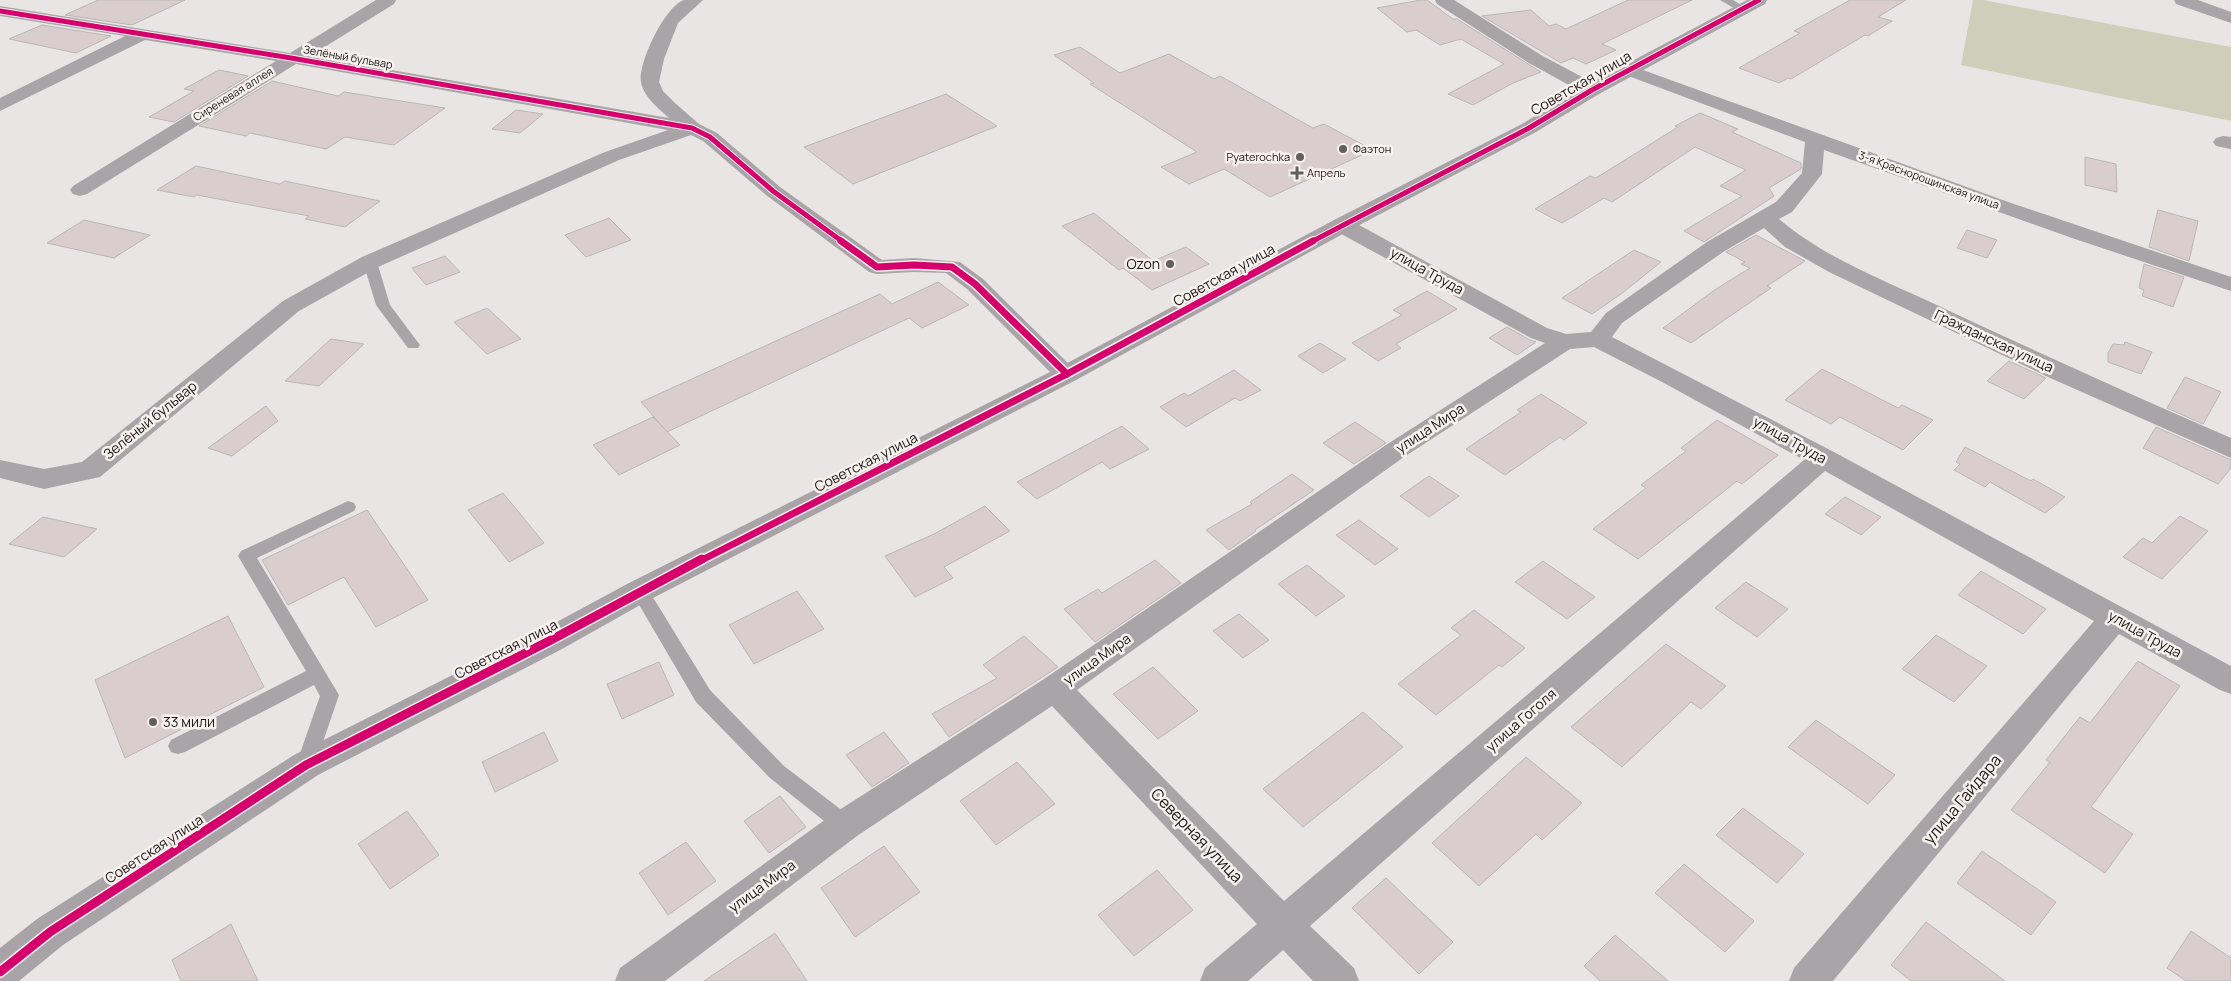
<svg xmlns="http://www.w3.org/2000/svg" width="2231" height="981" font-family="Manrope,sans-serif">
<rect width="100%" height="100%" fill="#e9e5e4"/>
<path fill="#ceceba" d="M1973,0h10l248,47v74l-270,-56z"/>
<g fill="#d9cecd" stroke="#b9b6b5">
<path d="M98,0h87l-53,25 -67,-10z"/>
<path d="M1421,0h6l26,19h4l84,53 -28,11 -40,22 -25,-11 56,-30 -43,-25 -21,6 -24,-15 -9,2 -30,-24z"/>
<path d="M1628,0h64l-90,44 14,6 -30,14 -13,-6 -12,5 -79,-47 49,-6 18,16 7,-2 10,5z"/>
<path d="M1850,0h56l-28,17 14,4 -24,15 -3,-1 -74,44 -3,-1 -9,5 -40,-15 61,-35 -6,-2z"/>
<path d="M42,25l69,11 -35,17 -67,-14z"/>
<path d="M1080,47l40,26 49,-19 45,25 6,-3 93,52 11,-4 49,26 -103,47 -46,-28 -35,15 -28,-17 36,-15 -107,-68 4,-1 -40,-28z"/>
<path d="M219,70l29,6 -74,46 -25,-5 45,-26 -10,-2z"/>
<path d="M272,81l66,15 6,-4 101,16 -51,37 -49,-8 -19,12 -76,-16 -4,3 -47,-10z"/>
<path d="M946,94l51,32 -144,58 -49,-37z"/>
<path d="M516,110l27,4 -23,19 -28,-4z"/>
<path d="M1700,113l38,16 -6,3 69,31v6l-32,19 5,8 -70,46 -20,-11 58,-35 -22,-10 26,-16 -51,-23 -83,55 -8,-4 -42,25 -27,-14 55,-33 6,2 82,-51 -3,-1z"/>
<path d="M2085,157l31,7 1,28 -32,-7z"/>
<path d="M196,166l84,18 5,-3 95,20 -35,26 -40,-8 4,-3 -112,-21 -3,2 -37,-7z"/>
<path d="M2158,210l40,11 -9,40 -40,-14z"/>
<path d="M1094,213l59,48 33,-14 23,17 -57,26 -29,-22 -4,2 -57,-44z"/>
<path d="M609,218l22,22 -45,17 -21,-22z"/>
<path d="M84,220l66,15 -36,23 -67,-15z"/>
<path d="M1967,230l30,10 -10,18 -30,-10z"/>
<path d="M1756,235l49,26 -38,25 4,2 -80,55 -28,-15 53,-39 34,-21 -9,-4 4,-2 -19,-10z"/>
<path d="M1634,250l27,12 -40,32 -29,20 -30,-16z"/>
<path d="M445,256l15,16 -34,13 -14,-17z"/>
<path d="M2144,264l40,13 -11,30 -31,-11 2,-6 -5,-2z"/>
<path d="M938,282l31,23 -47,23 -13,-10 -242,114 -26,-30 239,-108 12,10z"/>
<path d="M1427,291l30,18 -61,35 5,4 -23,13 -26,-18 50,-28 -9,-5z"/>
<path d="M487,308l34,31 -34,15 -33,-32z"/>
<path d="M1507,327l23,13 6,2 -19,13 -28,-17z"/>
<path d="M331,339l33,5 -45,42 -34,-5z"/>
<path d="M2125,342l27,10 -11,22 -33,-12v-9l5,-9 11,1z"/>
<path d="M1320,343l26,16 -23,14 -25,-17z"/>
<path d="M2009,361l37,17 -22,21 -37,-18z"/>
<path d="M1822,369l76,39 4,-3 31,15 -30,30 -63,-33 -9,7 -46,-24z"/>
<path d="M1234,370l27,20 -21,11 -5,-3 -49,29 -26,-20 24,-14 4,3z"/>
<path d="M2185,377l36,15 -18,32 -36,-16z"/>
<path d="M1541,394l46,29 -23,17 -4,-3 -55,38 -39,-26 55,-37 -4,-2z"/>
<path d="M266,406l12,15 -46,35 -24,-8z"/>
<path d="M653,417l27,28 -61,30 -26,-30z"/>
<path d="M1717,420l61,35 -36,29 -5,-3 -99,78 -45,-30 53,-41 -5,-3 45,-34 -5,-3z"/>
<path d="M1355,422l31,21 -32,21 -31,-21z"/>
<path d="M1122,426l27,23 -39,20 -8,-7 -65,37 -20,-17z"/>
<path d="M2156,427l75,33v8l-13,16 -75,-36z"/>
<path d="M1965,447l66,34 2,-2 32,18 -20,16 -55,-31 -5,5 -31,-17 6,-6 -4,-2z"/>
<path d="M1292,474l22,16 -59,40 1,1 -27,19 -23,-20 46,-26 -2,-2z"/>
<path d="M1429,476l30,20 -30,21 -29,-21z"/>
<path d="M503,493l41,50 -35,19 -41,-52z"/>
<path d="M1845,497l36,20 -20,18 -36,-21z"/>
<path d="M985,506l25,25 -66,36 9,11 -38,19 -30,-41 49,-22z"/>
<path d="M367,510l61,90 -52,27 -32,-50 -56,28 -26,-45z"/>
<path d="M2180,516l28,15 -46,48 -39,-22 20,-19 9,5z"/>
<path d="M43,517l54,12 -33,28 -55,-13z"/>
<path d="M1359,520l39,29 -23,16 -39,-30z"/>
<path d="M1155,560l26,23 -86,59 -31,-33 34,-20 4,4z"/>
<path d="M1543,561l52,36 -28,22 -52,-37z"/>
<path d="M1307,565l38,31 -29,20 -38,-32z"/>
<path d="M1981,571l65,38 -23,25 -65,-39z"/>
<path d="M1746,582l42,27 -31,28 -42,-29z"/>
<path d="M797,591l27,38 -70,35 -25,-39z"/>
<path d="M1474,610l51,38 -23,19 -3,-2 -63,50 -38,-31 63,-49 -10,-7z"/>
<path d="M1239,614l30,26 -26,18 -30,-27z"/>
<path d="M228,616l36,71 -139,71 -30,-78z"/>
<path d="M1936,635l51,31 -33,36 -52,-33z"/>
<path d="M1024,636l34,31 -109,70 -17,-23 65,-36 -14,-13z"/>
<path d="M1666,644l60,42 -25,23 -10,-7 -69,65 -51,-40z"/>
<path d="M2138,661l42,25 -89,121 42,27 -28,39 -94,-63 39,-48 -4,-2 34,-43 10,6z"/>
<path d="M659,662l15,33 -52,24 -15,-35z"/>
<path d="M1153,667l45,44 -40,28 -45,-45z"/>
<path d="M1363,712l40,35 -100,80 -40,-38z"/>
<path d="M1816,720l79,55 -27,29 -80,-57z"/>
<path d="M544,732l14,29 -63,31 -13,-30z"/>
<path d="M884,732l25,31 -37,24 -26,-32z"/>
<path d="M1526,757l56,46 -40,37 -6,-6 -57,52 -47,-43z"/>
<path d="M1017,762l38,42 -59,41 -36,-44z"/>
<path d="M780,796l26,31 -37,26 -25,-32z"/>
<path d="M1743,808l61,46 -27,29 -61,-48z"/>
<path d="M407,811l32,44 -49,34 -32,-45z"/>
<path d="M686,842l30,39 -48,34 -29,-42z"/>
<path d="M884,846l36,46 -65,45 -34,-49z"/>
<path d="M1982,851l74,51 -25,33 -74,-52z"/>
<path d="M1684,864l70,57 -29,31 -70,-59z"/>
<path d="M1157,870l36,40 -59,46 -36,-41z"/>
<path d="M1386,878l67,64 -34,32 -67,-66z"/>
<path d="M1926,922l79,59h-94l-20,-16z"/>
<path d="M231,924l27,57h-77l-9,-21z"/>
<path d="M2191,931l40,27v23h-45l-19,-13z"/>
<path d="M775,933l32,48h-103z"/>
<path d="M1615,935l53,46h-68l-16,-15z"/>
</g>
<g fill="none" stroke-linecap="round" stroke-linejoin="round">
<g fill="#a8a4a7" fill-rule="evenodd">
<path d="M1720,0h13l15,9 -5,3 -4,-1z"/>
<path d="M370,258l7,4 13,43 30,40 -2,3h-10l-32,-43 -13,-43z"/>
<path d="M348,501l6,2 2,4 -2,4 -97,47 82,137 -26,76 -7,3 -7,-3 -3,-6 24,-69 -6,-11 -129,67 -7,2 -7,-2 -3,-6 3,-6 135,-69 -68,-115 3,-5z"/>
<path d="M640,584l6,2 64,104 74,76 68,52 3,7 -3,7 -7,2 -7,-2 -68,-54 -74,-76 -65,-111 3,-5z"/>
</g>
<g fill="#a8a4a7" fill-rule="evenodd">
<path d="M376,0h20l-2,4 -84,52 359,62c-10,-9 -26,-22 -28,-36 -3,-19 24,-76 43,-82 5,0 14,0 19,0l-25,23 -14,36 -5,23 4,9 12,12 24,21 18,9 63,54 102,73 32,-2 46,4 23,17 96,95 -3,6 -9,2 -9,-2 -91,-91 -21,-16 -32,-1 -37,2 -8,-2 -103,-77 -63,-54 -12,-6 -72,25 -241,107 -79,44 -199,166 -56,12 -44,-11v-18l44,9 38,-7 201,-161 79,-44 243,-105 63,-22 -372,-66 -209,130 -7,2 -7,-2 -3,-4 3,-4 203,-125 -131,-21 -145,71v-13l125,-62 -125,-20v-10l290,47z"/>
<path d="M1435,0h19l87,55 58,31 2,4 -2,4 -7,2 -7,-2 -56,-31 -92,-59z"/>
<path d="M2174,0h24l33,12v11l-55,-19z"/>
<path d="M1629,65l382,138 220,74v14l-159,-53 -248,-88 -2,24 -30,38 -13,7c47,40 107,62 162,88 96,45 193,89 290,131v20l-183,-81 -219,-105 -44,-25 -21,-19 -41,24 -101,71 -10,14 220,114 399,215v28l-11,-4 -101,-56 -286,347h-44l5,-13 300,-347 -269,-150 -515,455 44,42 5,13h-46l-30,-31 -35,31h-48l5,-13 52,-44 -205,-218 -195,130 -192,145h-50l5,-13 213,-154 211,-135 342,-234 159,-102 -14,-5 -197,-108 -3,-5 3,-5 8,-1 8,1 197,108 19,6 25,-2 15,-19 101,-71 69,-40 26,-29 3,-31 -182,-68 -3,-4 3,-4zM1594,347l70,36 140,77 -520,441 -207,-211 327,-233 166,-108z"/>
<path d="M2223,136l8,1v12l-15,-3 -3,-4 3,-4z"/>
</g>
<path fill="#a8a3a6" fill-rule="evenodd" d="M1747,0h20l-2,4 -166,90 -63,38 -186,98 -274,150 -425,219 -89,50 -244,126 -255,170 -44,36h-19v-33l37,-29 257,-164 246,-124 89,-48 429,-215 276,-148 188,-96 63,-38z"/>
<g stroke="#f9f1ee" stroke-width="7">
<g id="cycleway-far2">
<path d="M0,11l291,47 401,70 18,9 63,54 70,51"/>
<path d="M1311,242l218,-114 63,-38 167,-90"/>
</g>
</g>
<g stroke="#f9f1ee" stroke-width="10">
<g id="cycleway-far1">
<path d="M841,241l36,26 37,-2 38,2 23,17 92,90"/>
<path d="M700,561l367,-187 246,-133"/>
</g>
</g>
<g stroke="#f9f1ee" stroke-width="12">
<path id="cycleway" d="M0,972l50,-40 256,-167 245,-125 151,-81"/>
</g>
<use href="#cycleway-far2" stroke="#d6006c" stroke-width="5"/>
<use href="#cycleway-far1" stroke="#d6006c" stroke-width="7"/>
<use href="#cycleway" stroke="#d6006c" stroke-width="9"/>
</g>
<g fill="#625f5e" stroke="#f9f1ee" stroke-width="2">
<circle cx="1343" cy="149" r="5"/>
<circle cx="1300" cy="157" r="5"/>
<path d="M1294.5 165.5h5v5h5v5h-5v5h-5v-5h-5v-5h5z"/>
<circle cx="1170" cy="264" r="5"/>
<circle cx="153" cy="722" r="5"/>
</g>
<g text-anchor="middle" stroke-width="5" stroke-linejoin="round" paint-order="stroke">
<g font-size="11" fill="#1a1716" stroke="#f9f1ee">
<text transform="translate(348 57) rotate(10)" y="4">Зелёный бульвар</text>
<text transform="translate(233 94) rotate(-32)" y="4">Сиреневая аллея</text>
<text transform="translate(1929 180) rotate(20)" y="4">3-я Краснорощинская улица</text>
</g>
<g font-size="11" fill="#1a1716" stroke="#f9f1ee" text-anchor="start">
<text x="1353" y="153">Фаэтон</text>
<text x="1290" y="161" text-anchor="end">Pyaterochka</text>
<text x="1307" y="177">Апрель</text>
</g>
<g font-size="14" fill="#1a1716" stroke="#f9f1ee">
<text transform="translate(1581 83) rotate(-30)" y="5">Советская улица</text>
<text transform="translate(1427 271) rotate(29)" y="5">улица Труда</text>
<text transform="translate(1224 275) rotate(-29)" y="5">Советская улица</text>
<text transform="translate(1994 341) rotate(25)" y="5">Гражданская улица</text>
<text transform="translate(150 420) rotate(-39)" y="5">Зелёный бульвар</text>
<text transform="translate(1430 428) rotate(-33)" y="5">улица Мира</text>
<text transform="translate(1790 440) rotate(29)" y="5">улица Труда</text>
<text transform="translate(866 462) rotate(-27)" y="5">Советская улица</text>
<text transform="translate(2145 634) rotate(29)" y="5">улица Труда</text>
<text transform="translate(506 649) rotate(-27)" y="5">Советская улица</text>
<text transform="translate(1097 659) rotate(-35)" y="5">улица Мира</text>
<text transform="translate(1521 720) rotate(-41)" y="5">улица Гоголя</text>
<text transform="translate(154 849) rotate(-33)" y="5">Советская улица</text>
<text transform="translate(762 886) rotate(-36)" y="5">улица Мира</text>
</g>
<g font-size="14" fill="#1a1716" stroke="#f9f1ee" text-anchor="end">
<text x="1160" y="269">Ozon</text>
<text x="163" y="727" text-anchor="start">33 мили</text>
</g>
<g font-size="16" fill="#1a1716" stroke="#f9f1ee">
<text transform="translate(1962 799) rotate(-50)" y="6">улица Гайдара</text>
<text transform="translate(1197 835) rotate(46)" y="6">Северная улица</text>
</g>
</g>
</svg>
